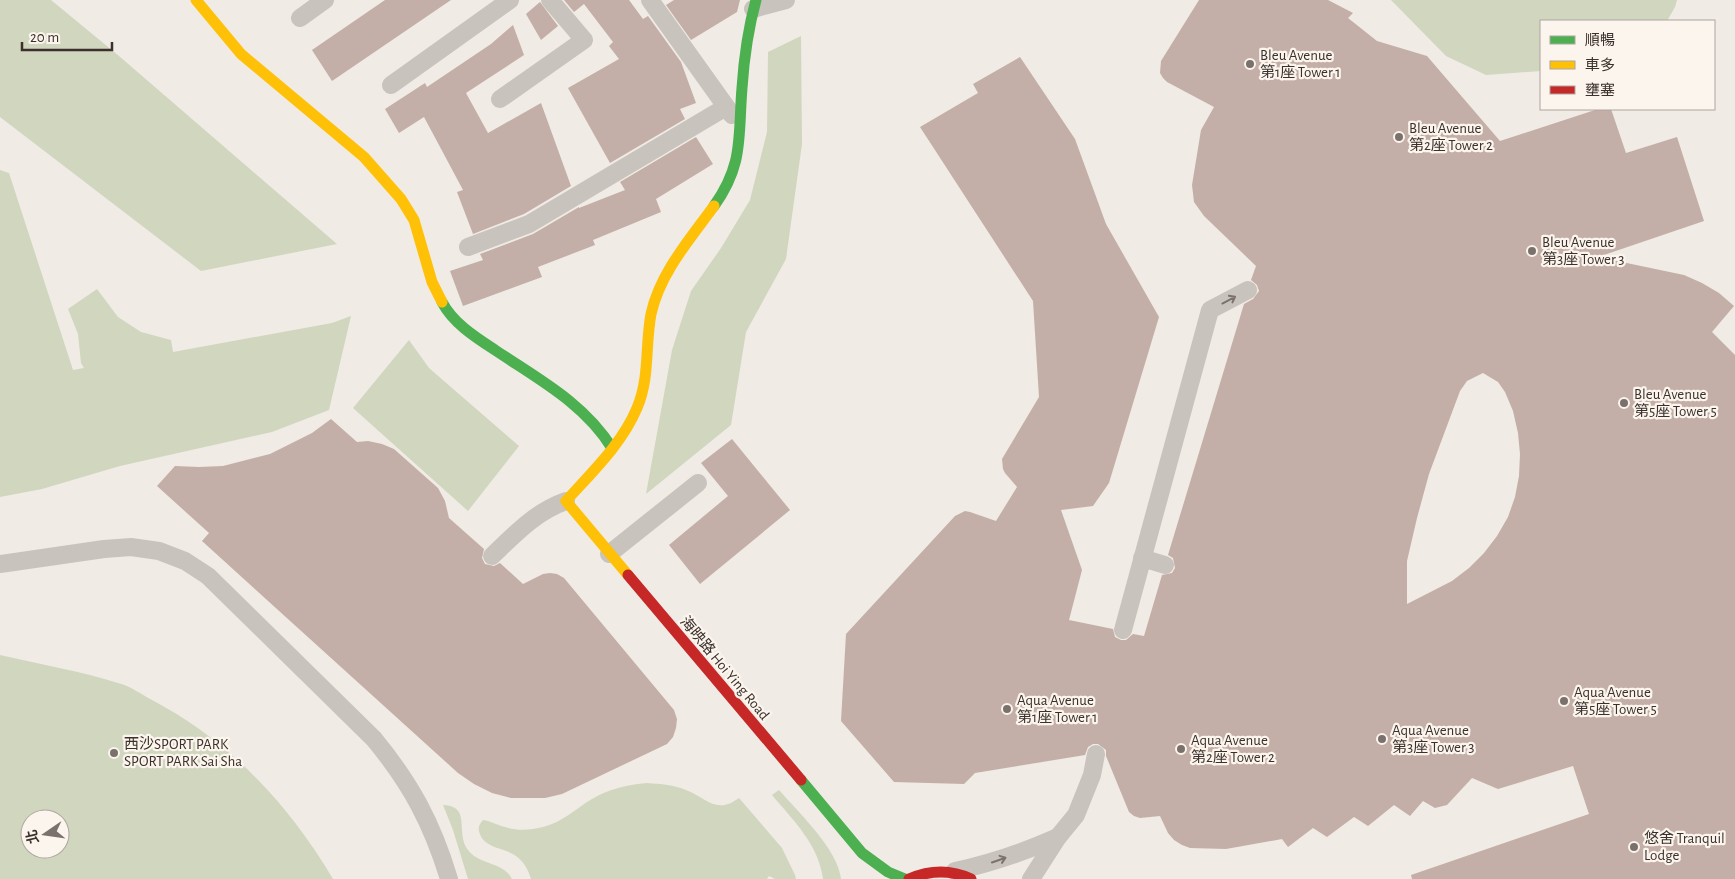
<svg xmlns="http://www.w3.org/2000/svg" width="1735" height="879" font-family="'Alegreya Sans','Noto Sans TC',sans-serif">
<rect width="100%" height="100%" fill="#f0ebe5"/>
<g fill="#d1d6bf" fill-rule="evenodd">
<path d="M0,0h51l68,56 218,188 -136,27 -201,-154z"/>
<path d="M1391,0h286l-2,7 -8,14h-126v50l-55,4 -40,-19z"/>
<path d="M801,36l1,108 -16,115 -40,73 -15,93 -85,69 26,-144 19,-59 30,-43 29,-48 17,-68 1,-80z"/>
<path d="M0,170l9,3 64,197 11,-2 -3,-5 -3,-29 -10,-25 29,-20 21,28 23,15 30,8 2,12 159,-29 19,-7 -22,94 -57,22 -152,34 -78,23 -42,8z"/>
<path d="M409,340l20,28 90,78 -51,65 -115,-103z"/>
<path d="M0,655c39,9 80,16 118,28 12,3 23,11 34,17 77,40 137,105 181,179h-333zM30,819h30v30h-30z"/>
<path d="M647,783c14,1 27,2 39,7 21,8 30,25 53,8l43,50 13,27 1,4h-21l-6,-3 -2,3h-236c-3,-10 -7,-17 -15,-23 -12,-9 -33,-7 -37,-25 -1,-5 1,-7 4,-11 8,1 14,5 22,7 12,4 26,3 38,0 20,-5 32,-18 49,-28 18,-11 36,-14 55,-16z"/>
<path d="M779,790c19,22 59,59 62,89h-18c-4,-34 -30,-59 -51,-84z"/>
<path d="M443,805c29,1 12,27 25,45 11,15 36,12 44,29h-44l-15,-49z"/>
</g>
<g fill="#c3afa7" fill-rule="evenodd">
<path d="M385,0h66l-119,81 -20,-31z"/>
<path d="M564,0h65l14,19 5,-3 33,46 15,41 -16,6 5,10 -75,44 -42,-75 51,-29 -10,-13 4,-4 -29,-38 -10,8z"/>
<path d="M674,0h66l-3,12 -46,28 -25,-35z"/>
<path d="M1199,0h129l25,13 -5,5 29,23 50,15 73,85 98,-32h13l15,44 51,-16 27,84 -106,36 86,18 18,8 17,10 15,13 -22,26 23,23v524h-323l-1,-4 178,-61 -16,-48 -75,23 -26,-11 -25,27 -12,3 -12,-7 -13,15 -16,-11 -26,21 -14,-9 -27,20 -14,-9 -25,19 -6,-8 -56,10 -36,-1 -8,-3 -8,-5 -6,-7 -8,-17 -20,2 -6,-2 -5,-4 -23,-56v-6l-8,-6h-5l-5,3 -3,8 -110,18 -11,11 -70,-2 -53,-61 5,-87 109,-118 10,-5 5,1 26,9 21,-34 -12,-14 -2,-4 -1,-10 37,-62 -6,-96 -113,-174 58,-34 -5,-9 47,-27 55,82 31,85 53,93 -50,166 -16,23 -32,4 21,60 -13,50 44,9 2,8 6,3h5l7,-6 11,2 18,-61 10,-2 3,-5 -2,-10 -5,-3 76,-251 9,-5 6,-8 -2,-6 -6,-5 5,-14 -52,-50 -10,-14 -2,-17 9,-55 13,-23 -47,-25 -4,-4 -3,-5 1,-12zM1483,373l15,9 7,10 8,19 5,22 2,21 -1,22 -4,21 -7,20 -11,19 -13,17 -15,15 -17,13 -45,23v-43l10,-43 12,-44 31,-83 7,-10z"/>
<path d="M540,2l18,24 -17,14 -15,-26z"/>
<path d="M513,25l11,30 -58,38 22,40 53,-30 30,83 -47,28 -51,20 -16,-42 6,-2 -39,-73 -25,16 -14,-24 40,-26 2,4 64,-43z"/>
<path d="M696,137l17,27 -57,35 5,13 -68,28 2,5 -57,22 4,10 -79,29 -13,-35 33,-11 -3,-6 53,-20 46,-27v1l46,-18 -5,-8z"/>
<path d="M331,419l26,23 11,-1 14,3 12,5 44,39 7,13 4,17 35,31 -2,9 3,6 9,2 6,-3 23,21 20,-10 7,-1 7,1 7,4 110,132 3,9 -1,9 -3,9 -6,7 -105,50 -17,4h-34l-19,-5 -18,-9 -16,-11 -256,-232 7,-8 -52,-47 18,-20 24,1 24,-1 47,-12 42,-21z"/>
<path d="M732,439l58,71 -90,74 -31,-39 59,-49 -27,-33z"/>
</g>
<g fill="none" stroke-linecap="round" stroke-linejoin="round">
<g stroke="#c9c3be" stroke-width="18">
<path d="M650,0l82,115"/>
<path d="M753,9l33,-9"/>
<path d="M300,18l25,-18"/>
<path d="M391,85l119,-85"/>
<path d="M500,99l84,-59 -34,-40"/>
<path d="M468,247l61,-23 197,-117"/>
<path d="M609,554l89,-71"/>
<path d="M492,556c23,-22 43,-44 74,-55"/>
<path d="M1142,558l23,7"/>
<path d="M0,564l104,-15 27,-2 28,4 26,10 23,15 166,163c37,45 58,84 75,140"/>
<path d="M1123,630l87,-320 38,-20"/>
<path d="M955,871c38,-8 67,-18 103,-34"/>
<path d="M1031,879l27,-42 18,-22 16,-40 4,-21"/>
</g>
<g stroke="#4caf50" stroke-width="11">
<path d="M714,206c30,-42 24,-69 28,-118 2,-30 6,-59 14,-88"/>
<path d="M442,302c11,21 33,35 53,48 43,29 89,53 117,98"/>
<path d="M801,780l61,73 26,19 17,7"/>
</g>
<g stroke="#ffc107" stroke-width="11">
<path d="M196,0l45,54 123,103 37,42 13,21 18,62 10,20"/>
<path d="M628,575l-62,-74c26,-29 56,-57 71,-93 13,-30 8,-63 14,-94 9,-41 39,-75 63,-108"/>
</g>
<g stroke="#c62828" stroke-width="11">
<path d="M628,575l173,205"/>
<path d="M909,879c21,-9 41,-10 62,0"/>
</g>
</g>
<defs><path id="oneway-shaft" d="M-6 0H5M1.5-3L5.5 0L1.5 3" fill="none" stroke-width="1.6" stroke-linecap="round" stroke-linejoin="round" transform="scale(1.25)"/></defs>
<g stroke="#7b726d">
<use href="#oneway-shaft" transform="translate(1229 300) rotate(-28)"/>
<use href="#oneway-shaft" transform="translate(999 860) rotate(-19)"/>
</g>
<g fill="#7a716c" stroke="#fbf5ee" stroke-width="2">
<circle cx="1250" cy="64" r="5"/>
<circle cx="1399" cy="137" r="5"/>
<circle cx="1532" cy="251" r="5"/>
<circle cx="1624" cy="403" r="5"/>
<circle cx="1564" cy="701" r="5"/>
<circle cx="1007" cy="709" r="5"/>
<circle cx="1382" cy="739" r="5"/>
<circle cx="1181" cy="749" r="5"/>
<circle cx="114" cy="753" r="5"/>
<circle cx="1634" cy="847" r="5"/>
</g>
<g text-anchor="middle" stroke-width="4.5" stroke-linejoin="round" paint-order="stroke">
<g font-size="15" fill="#3b302b" stroke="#fbf5ee" text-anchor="start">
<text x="1260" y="60">Bleu Avenue<tspan x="1260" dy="17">第1座 Tower 1</tspan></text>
<text x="1409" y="133">Bleu Avenue<tspan x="1409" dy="17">第2座 Tower 2</tspan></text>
<text x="1542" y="247">Bleu Avenue<tspan x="1542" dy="17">第3座 Tower 3</tspan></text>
<text x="1634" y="399">Bleu Avenue<tspan x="1634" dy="17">第5座 Tower 5</tspan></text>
<text x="1574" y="697">Aqua Avenue<tspan x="1574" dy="17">第5座 Tower 5</tspan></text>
<text x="1017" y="705">Aqua Avenue<tspan x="1017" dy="17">第1座 Tower 1</tspan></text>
<text x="1392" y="735">Aqua Avenue<tspan x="1392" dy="17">第3座 Tower 3</tspan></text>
<text x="1191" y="745">Aqua Avenue<tspan x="1191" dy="17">第2座 Tower 2</tspan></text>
<text x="124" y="749">西沙SPORT PARK<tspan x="124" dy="17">SPORT PARK Sai Sha</tspan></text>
<text x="1644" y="843">悠舍 Tranquil<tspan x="1644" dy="17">Lodge</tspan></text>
</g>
<g font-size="15" fill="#3b302b" stroke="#fbf5ee">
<text transform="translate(725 668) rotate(50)" y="5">海映路 Hoi Ying Road</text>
</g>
</g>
<rect x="1540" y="20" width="175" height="90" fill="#fbf5ee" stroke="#aea6a0"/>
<rect x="1550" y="36" width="25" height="8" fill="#4caf50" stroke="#aea6a0"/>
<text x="1585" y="45" font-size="15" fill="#3b302b">順暢</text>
<rect x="1550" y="61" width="25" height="8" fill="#ffc107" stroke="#aea6a0"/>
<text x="1585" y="70" font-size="15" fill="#3b302b">車多</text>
<rect x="1550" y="86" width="25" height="8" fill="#c62828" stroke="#aea6a0"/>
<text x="1585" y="95" font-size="15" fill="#3b302b">壅塞</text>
<g transform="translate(45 834) rotate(257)"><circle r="24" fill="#fbf5ee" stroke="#aea6a0"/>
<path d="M0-4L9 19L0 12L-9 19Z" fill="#7a716c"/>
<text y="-8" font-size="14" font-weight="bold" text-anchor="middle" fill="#3b302b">北</text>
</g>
<path d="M22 42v8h90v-8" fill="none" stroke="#3b302b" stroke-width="2.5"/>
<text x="30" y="42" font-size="15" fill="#3b302b" stroke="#fbf5ee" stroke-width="4" paint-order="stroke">20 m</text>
</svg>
